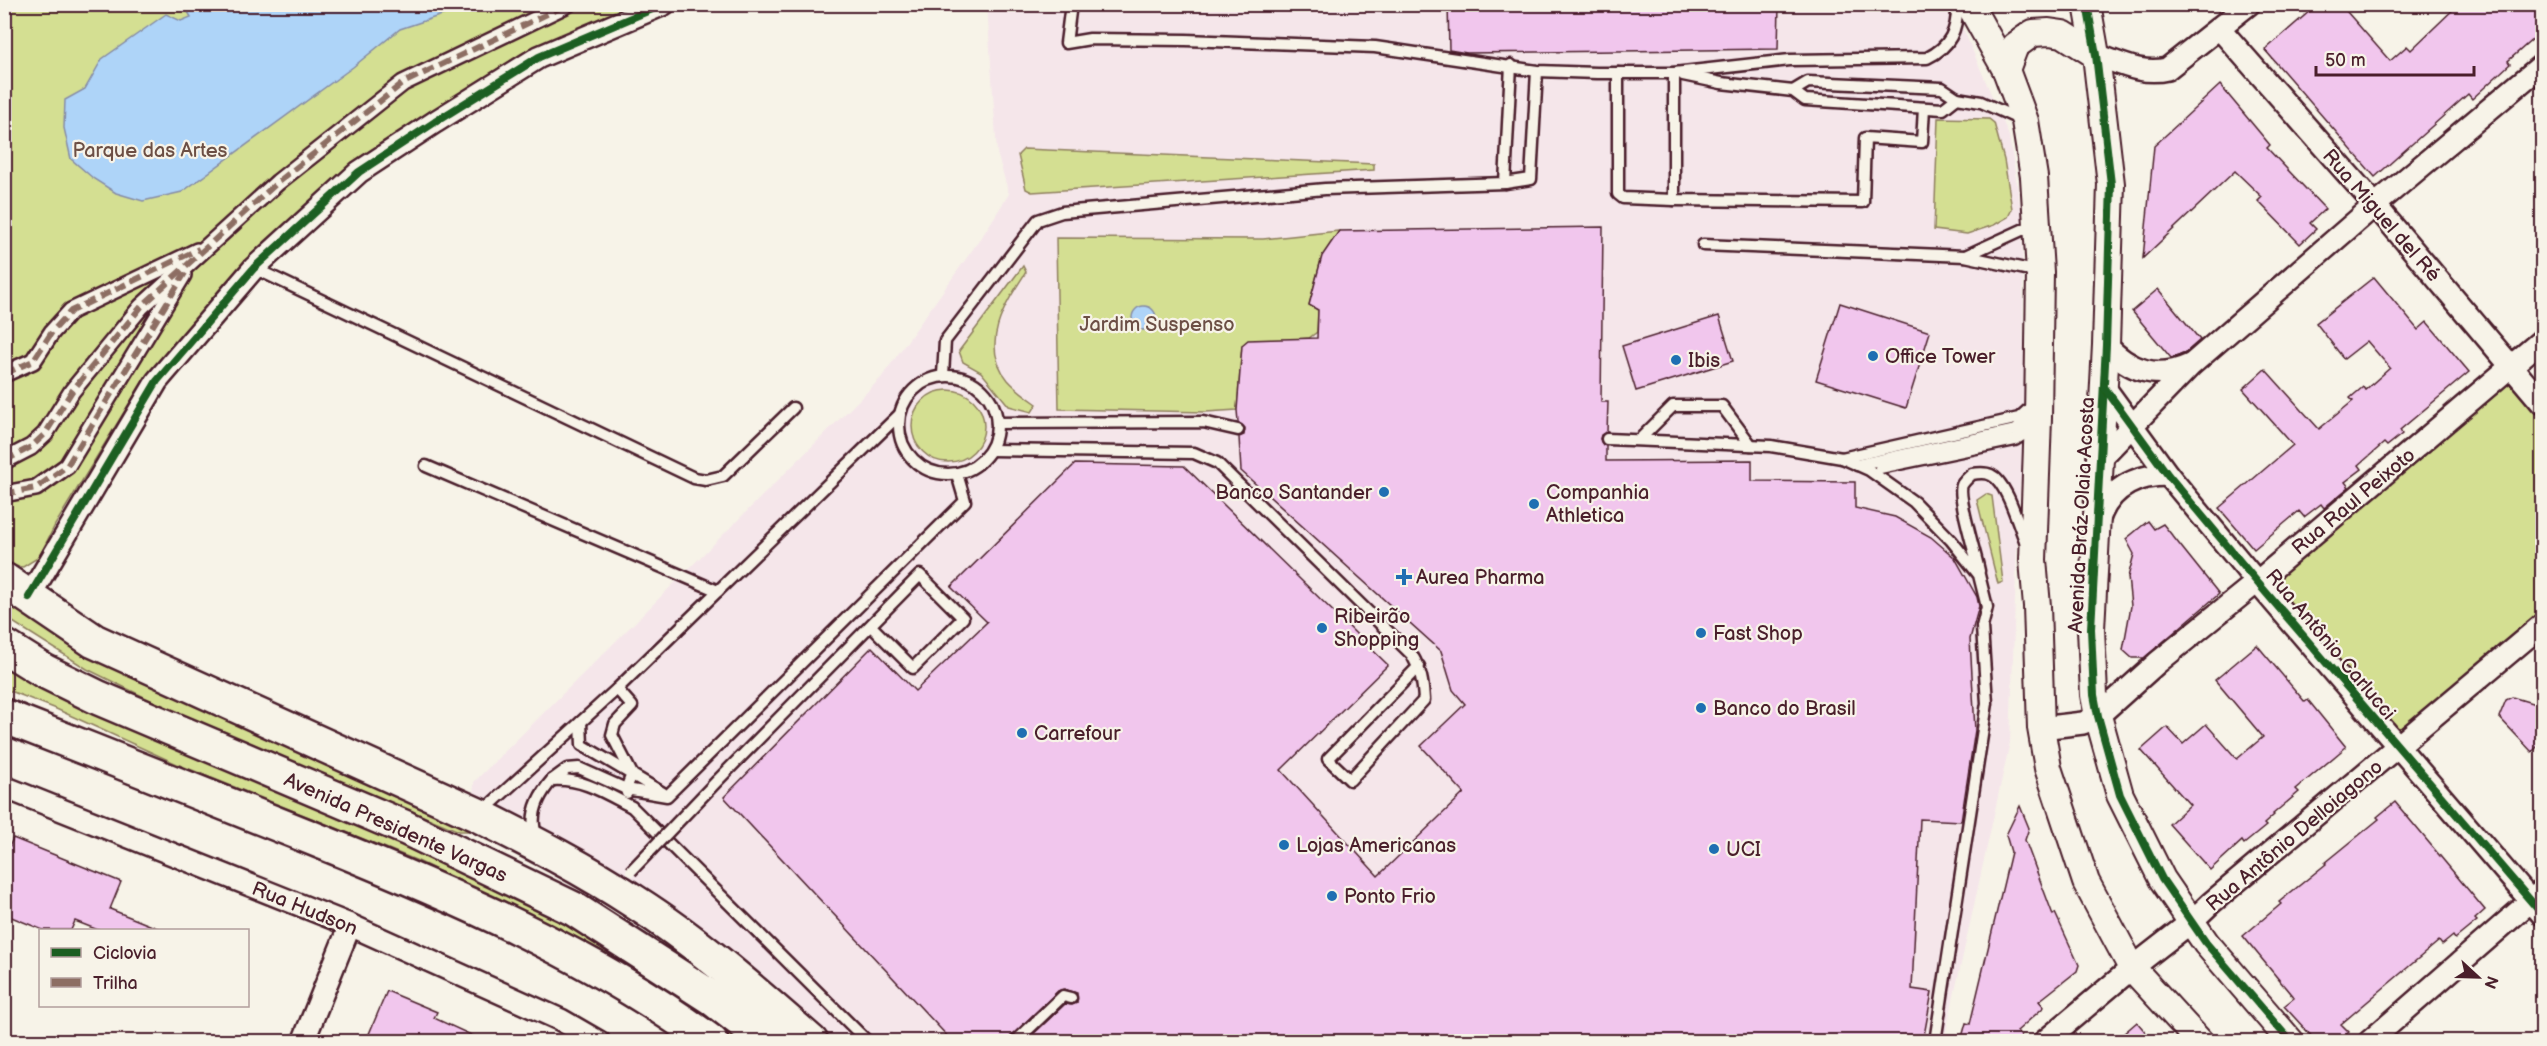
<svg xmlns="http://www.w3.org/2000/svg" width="2547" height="1046" font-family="'Balsamiq Sans',sans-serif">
<rect width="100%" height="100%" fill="#f7f3e8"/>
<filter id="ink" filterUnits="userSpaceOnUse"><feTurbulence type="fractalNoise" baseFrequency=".0167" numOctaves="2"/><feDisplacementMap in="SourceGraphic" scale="12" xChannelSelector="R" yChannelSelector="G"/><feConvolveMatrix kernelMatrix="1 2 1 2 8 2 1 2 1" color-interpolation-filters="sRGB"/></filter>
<g filter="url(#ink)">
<path fill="#f5e6ea" d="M1951,4l6,10 52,122 13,80 3,214 -7,85 -8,227 -66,299h-1107l-168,-135 -58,-41 -138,-66 1,-17 407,-404 102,-143 26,-41 -12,-41 -10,-148z"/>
<g fill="#d4df92" stroke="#8f7f5e" stroke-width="1.5">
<path d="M5,5h632l-116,49 -142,90 -127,110 -109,127 -88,144 -16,32 -16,10 -18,-2z"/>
<path d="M1938,118l51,1 5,4 10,37 8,49 -4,8 -14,8 -27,9 -33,-4z"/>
<path d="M1024,149l350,15v6l-342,22 -6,-3 -8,-34z"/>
<path d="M1339,231l-17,25 -13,49 9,5 -1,22 -8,6 -67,7 -5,65 -31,2 -147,-3 -3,-171 207,1z"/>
<path d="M1023,266l3,6c-20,31 -48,72 -18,108 8,9 19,17 29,24l-5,8 -23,-6 -28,-34 -18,-10 -4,-11z"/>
<path d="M2511,367l31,36v222l-144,123 -141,-166z"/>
<circle cx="948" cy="426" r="36"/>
<path d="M1986,494l6,2 11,86 -5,2 -21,-84z"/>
<path d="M4,597l464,228 2,6h-11l-272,-113 -100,-49 -82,-52z"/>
<path d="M4,664l93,52 401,168 90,48 158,109h-15l-66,-48 -78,-50 -169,-82 -241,-97 -123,-56 -49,-19z"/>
</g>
<g fill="#aed4f8" stroke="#868ca6" stroke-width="1.5">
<path d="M184,5h288l-72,24 -47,38 -171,125 -39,9 -27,-8 -22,-14 -23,-20 -7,-31 1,-28 20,-11 17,-30 64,-45 15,7 10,-4z"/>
<circle cx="1144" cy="318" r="12"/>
</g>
<g fill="#f1c6ed" stroke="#4a1f2b" stroke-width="1.5">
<path d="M1448,4h331l-1,45 -311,4 -18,-3z"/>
<path d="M2318,4h22l50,57 17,-15 4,4 48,-46h76l7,10v17l-34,30 2,3 -38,35 -4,-5 -93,83 -110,-127z"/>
<path d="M2220,85l50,60 -3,3 58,61 -15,14 6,6 -16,15 -42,-43 4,-4 -27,-26 -92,87 11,-112z"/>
<path d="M1603,227l-2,175h7l-1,30 -6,3 -1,4 3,6 3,1v15l146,-1v21l103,1v26l40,9 36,20 24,21 22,39 2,9 -9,33 5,91 -14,91 -41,-2 -8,170 20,3 -9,49h-897l39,-37 7,1 5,-2v-10l-13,-4 -6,2 -48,46 -2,4h-56l-228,-244 148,-150 43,44 72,-69 -36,-35 124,-123 109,2 204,199 -107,105 97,106 86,-83 -43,-47 44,-42 -12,-14 -12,-39 -200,-180 -2,-34 5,-2 1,-7 -7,-6 -1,-12 5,-65 6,-5 69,-2 1,-28 -9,-5 13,-49 17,-25z"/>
<path d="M2374,277l44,53 9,-8 42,50 -69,58 2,4 -15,12 -3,-3 -25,22 3,4 -17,13 4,5 -25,21 -3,-4 -17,13 -5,-6 -45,38 -35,-41 74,-63 -50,-56 22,-20 54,60 34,-28 -3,-3 13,-11 2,3 25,-22 -23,-27 -23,18 -28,-36z"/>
<path d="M2158,289l42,51 -15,13 -10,4 -4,1 -39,-47z"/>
<path d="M1840,303l90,29 -24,76 -90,-28z"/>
<path d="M1719,316l14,45 -97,30 -14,-45z"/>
<path d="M2148,521l6,8 9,-5 56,70 -75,64h-12l-9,-8 8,-44 -3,-29 6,-23 -8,-15z"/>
<path d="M2257,645l48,57 3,-2 38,47 -50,42 3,3 -26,22 1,1 -10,9 2,2 -22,18 -2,-3 -32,29 -41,-46 21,-19 -49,-55 26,-23 16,17 23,-20 31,35 26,-22 -48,-57z"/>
<path d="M2512,697l30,9v36l-10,10 -33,-35 7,-17z"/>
<path d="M2395,802l90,108 -10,9 2,2 -22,18 -2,-3 -11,9 -3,-4 -98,83 8,8 -10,9h-23l-32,-35 10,-8 -51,-62 38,-32 -2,-2 47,-38 -1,-1 54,-44 -2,-2z"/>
<path d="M2020,806l9,22 -4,12 28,75 2,-2 24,52 -2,6 -38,30 5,6 -27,24 8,10h-64l5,-18 4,1 41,-172 -5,-17z"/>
<path d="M13,838l108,44 -11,27 52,21h-64l-23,-9 -4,9h-28l-39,-16v-55z"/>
<path d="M387,991l50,21 -3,6 50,23h-118z"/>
<path d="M2137,1022l16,19h-38z"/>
</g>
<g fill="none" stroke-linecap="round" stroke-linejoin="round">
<g stroke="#4a1f2b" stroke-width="15">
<g id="service">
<path d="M1071,4l-5,39 24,-4 96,1 189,7 162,24 60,2h77l116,-13 137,-2c23,-11 31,-28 30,-54"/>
<path d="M1618,73v121l5,4 51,2"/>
<path d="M1674,73v127l189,2 2,-64 57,4 2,-34"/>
<path d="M1683,75l38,8 72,8 12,9 138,9 14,-11 24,4 40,18"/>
<path d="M1793,91l15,-9 134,6 15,10"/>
<path d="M1505,183l6,-118"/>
<path d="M2035,224l-70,32 74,16"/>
<path d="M1703,245l262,11"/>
<path d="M254,268l440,210 12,2 17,-4 70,-68"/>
<path d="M943,375l2,-34 93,-121 24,-8 263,-23 180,-6 26,-4 6,-108"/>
<circle cx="948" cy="425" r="49"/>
<path d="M997,423l206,-1 35,8"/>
<path d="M1607,439l164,7 71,12 27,12 45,32 37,38 28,35 8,32 -5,20 5,76 -52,339"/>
<path d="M1640,439l33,-33h49l29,39"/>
<path d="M991,450l203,3 23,10 195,192c9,15 11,28 12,45l-74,80 -22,-21 91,-93"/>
<path d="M1842,458l177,-40 11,-10 3,-6"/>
<path d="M1857,465l159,-35 19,-17"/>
<path d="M426,466l292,125"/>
<path d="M1880,468l135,-28 16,-10 3,-4"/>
<path d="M1979,571c-3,-16 -22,-75 -17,-86 2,-4 7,-8 10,-11 6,-1 13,-2 19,1 16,7 28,52 35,68"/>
<path d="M617,689l15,17 -17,18 -3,11 20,39 -6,15 1,4"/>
<path d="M581,722l1,23 81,48"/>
<path d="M552,780l15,-11 12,-1 47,21 41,7 298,-295 -8,-27"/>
<path d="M717,781l203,-206 43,43 -50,50 -42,-42"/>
<path d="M482,812l135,-123 282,-274"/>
<path d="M537,838c-9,-22 1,-42 15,-58 31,-2 53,13 80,27l236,235"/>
<path d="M1015,1042l48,-46 8,2"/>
</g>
</g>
<g stroke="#4a1f2b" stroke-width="20">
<g id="pedestrian">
<path d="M4,374l29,-13 19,-29 19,-21 126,-60"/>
<path d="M4,461l27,-14 14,-13 27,-43 69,-84 137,-125 125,-99 165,-79"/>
<path d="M4,491l5,2 27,-5 31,-22 116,-191"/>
</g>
</g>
<g stroke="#4a1f2b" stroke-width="26">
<g id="minor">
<path d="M2220,29l155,176 167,198"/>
<path d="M2096,55c24,8 46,20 71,14l82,-65"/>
<path d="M2106,345c24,27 52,35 84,20"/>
<path d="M2104,387l64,88 89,107 285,332"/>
<path d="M2100,459l91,-94 184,-160 167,-140"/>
<path d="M2098,522c10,-33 37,-47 70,-47"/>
<path d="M29,597l128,-216 97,-113 105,-96 76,-50 104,-65 125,-53"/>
<path d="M2041,728l42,-5 15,-7 59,-53 100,-81 285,-242"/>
<path d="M4,787l346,138 211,95 38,22"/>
<path d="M303,1042l47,-117"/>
<path d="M2044,1042l88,-74 59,-46 20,-19 331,-278"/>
<path d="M2369,1042l173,-151"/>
</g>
</g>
<g stroke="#4a1f2b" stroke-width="30">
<g id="tertiary">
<path d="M1969,4l37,66 19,51 9,56 6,95 -2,146 -5,142 4,46 4,122 7,40 38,114 46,86 68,74"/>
<path d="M2087,4l9,51 15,129 -5,161 -15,284 3,66 4,21 22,79 42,84 44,64 85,99"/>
<path d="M2006,70l9,-24 18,-13 16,-1 14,2 33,21"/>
</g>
</g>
<g stroke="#4a1f2b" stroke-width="38">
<g id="primary">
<path d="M4,580l90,61 384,174c54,27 107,54 157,87 63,40 120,91 176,140"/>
<path d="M4,646l40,25 55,27 307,130 168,81 138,89 57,44"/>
<path d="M4,716c103,40 206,81 308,122 139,56 278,115 399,204"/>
</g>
</g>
<use href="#service" stroke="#f7f3e8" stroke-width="10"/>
<use href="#pedestrian" stroke="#f7f3e8" stroke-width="15"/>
<use href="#minor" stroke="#f7f3e8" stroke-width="21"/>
<use href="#tertiary" stroke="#f7f3e8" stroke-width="26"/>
<use href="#primary" stroke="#f7f3e8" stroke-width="33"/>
<g stroke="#4a1f2b" stroke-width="15" stroke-linecap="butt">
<path id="service-bridge" d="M631,871l86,-90"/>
</g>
<use href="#service-bridge" stroke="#f7f3e8" stroke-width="10"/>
<g stroke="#8d6e63" stroke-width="6" stroke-dasharray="12 6" stroke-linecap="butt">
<path d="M4,374l29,-13 19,-29 19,-21 128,-62"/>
<path d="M4,461l27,-14 14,-13 27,-43 69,-84 137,-125 125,-99 165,-79"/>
<path d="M4,491l5,2 27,-5 31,-22 118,-193"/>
</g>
<g stroke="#f7f3e8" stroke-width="11">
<g id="cycleway">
<path d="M2087,4l9,51 15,129 -5,161 -15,284 3,66 4,21 22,79 42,84 44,64 85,99"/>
<path d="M2104,387l64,88 89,107 285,332"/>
<path d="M29,597l128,-216 97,-113 105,-96 76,-50 104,-65 125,-53"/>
</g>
</g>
<use href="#cycleway" stroke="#1b5e20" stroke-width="8"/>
</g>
</g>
<g fill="#1f6fb2" stroke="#f7f3e8" stroke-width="2">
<circle cx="1873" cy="356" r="6"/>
<circle cx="1676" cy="360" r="6"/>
<circle cx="1384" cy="492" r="6"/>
<circle cx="1534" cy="504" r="6"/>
<path d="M1401 568h6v6h6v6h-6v6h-6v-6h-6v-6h6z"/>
<circle cx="1322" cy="628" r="6"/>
<circle cx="1701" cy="633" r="6"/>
<circle cx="1701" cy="708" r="6"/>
<circle cx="1022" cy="733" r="6"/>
<circle cx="1284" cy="845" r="6"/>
<circle cx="1714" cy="849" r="6"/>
<circle cx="1332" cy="896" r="6"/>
</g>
<g text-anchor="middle" stroke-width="4.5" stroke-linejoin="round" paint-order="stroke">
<g font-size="20" fill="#6c4f45" stroke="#f7f3e8">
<text x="150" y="157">Parque das Artes</text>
<text x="1157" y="331">Jardim Suspenso</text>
</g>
<g font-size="20" fill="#4a1f2b" stroke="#f7f3e8">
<text transform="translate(2382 215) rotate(49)" y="7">Rua Miguel del Ré</text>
<text transform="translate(2353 501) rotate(-40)" y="7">Rua Raul Peixoto</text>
<text transform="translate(2081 515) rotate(-87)" y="7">Avenida Bráz Olaia Acosta</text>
<text transform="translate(2331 644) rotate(50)" y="7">Rua Antônio Carlucci</text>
<text transform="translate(396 827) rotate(24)" y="7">Avenida Presidente Vargas</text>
<text transform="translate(2294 835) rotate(-40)" y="7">Rua Antônio Delloiagono</text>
<text transform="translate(305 908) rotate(22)" y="7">Rua Hudson</text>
</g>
<g font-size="20" fill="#4a1f2b" stroke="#f7f3e8" text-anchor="start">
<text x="1885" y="363">Office Tower</text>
<text x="1688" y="367">Ibis</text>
<text x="1372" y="499" text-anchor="end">Banco Santander</text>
<text x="1546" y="499">Companhia<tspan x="1546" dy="23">Athletica</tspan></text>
<text x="1416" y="584">Aurea Pharma</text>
<text x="1334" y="623">Ribeirão<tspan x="1334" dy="23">Shopping</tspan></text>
<text x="1713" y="640">Fast Shop</text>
<text x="1713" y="715">Banco do Brasil</text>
<text x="1034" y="740">Carrefour</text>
<text x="1296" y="852">Lojas Americanas</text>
<text x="1726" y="856">UCI</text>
<text x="1344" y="903">Ponto Frio</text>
</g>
</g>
<rect width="2547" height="1046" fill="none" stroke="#f7f3e8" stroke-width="24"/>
<rect x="12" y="12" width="2523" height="1022" fill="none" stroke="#4a1f2b" stroke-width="2" filter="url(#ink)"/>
<rect x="39" y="929" width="210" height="78" fill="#f7f3e8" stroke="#b29e9c" stroke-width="1.5"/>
<rect x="51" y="948" width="30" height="9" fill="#1b5e20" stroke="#b29e9c" stroke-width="1.5"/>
<text x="93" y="959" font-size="18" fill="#4a1f2b">Ciclovia</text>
<rect x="51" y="978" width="30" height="9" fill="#8d6e63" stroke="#b29e9c" stroke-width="1.5"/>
<text x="93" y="989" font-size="18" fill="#4a1f2b">Trilha</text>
<g transform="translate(2478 977) rotate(112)" stroke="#f7f3e8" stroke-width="4.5" paint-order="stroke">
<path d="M0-4.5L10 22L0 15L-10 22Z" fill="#4a1f2b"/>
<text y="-9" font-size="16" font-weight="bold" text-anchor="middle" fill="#4a1f2b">N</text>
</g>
<path d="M2316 66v9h158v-9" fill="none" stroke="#4a1f2b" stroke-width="3"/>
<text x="2325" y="66" font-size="18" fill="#4a1f2b" stroke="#f7f3e8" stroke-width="4.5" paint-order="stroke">50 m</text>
</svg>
